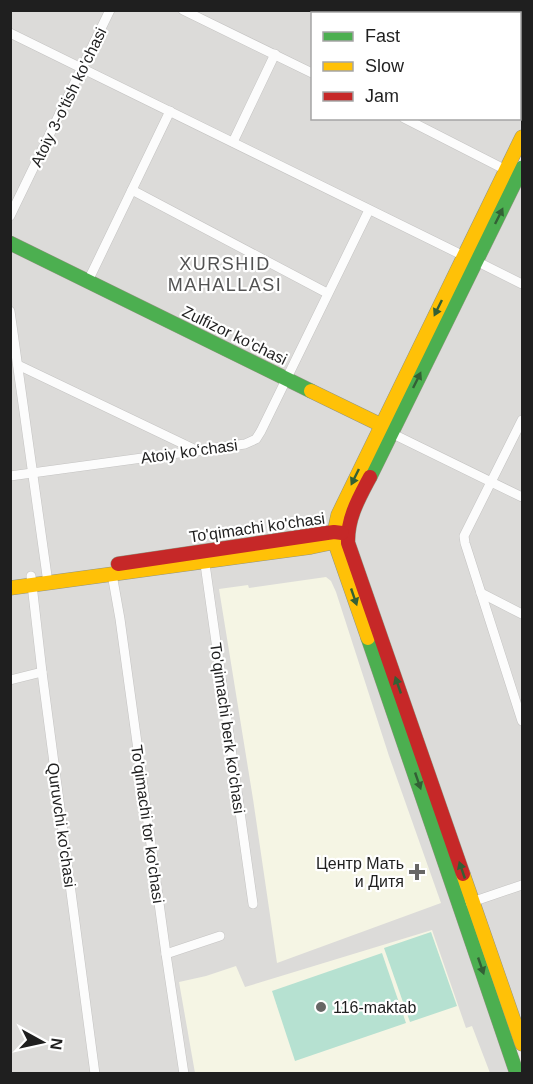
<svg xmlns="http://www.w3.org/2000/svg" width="533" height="1084" font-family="Helvetica,sans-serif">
<rect width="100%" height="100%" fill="#edebe8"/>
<g fill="#dcdbd9">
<path d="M435,10l6,3 -129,1v104h208v-67l2,1v85l-184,378 179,558h-506l-1,-1062z"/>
<path d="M522,168v876l-174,-514z"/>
</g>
<g fill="#f5f5e4">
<path d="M326,577l5,4 5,11 53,164 52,147 -164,60 -24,-164 -34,-210 29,-4 1,3z"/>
<path d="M432,930l34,98 6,-2 18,47h-295l-16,-91 27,-6 30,-10 9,21z"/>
</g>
<g fill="#b6e1d1">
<path d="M431,932l26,74 -47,16 -26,-74z"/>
<path d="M382,953l24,70 -111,38 -23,-70z"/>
</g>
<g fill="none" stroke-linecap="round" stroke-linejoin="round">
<g stroke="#c4c3c2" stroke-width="10">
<g id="street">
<path d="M183,10l129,63"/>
<path d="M10,33l454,223"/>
<path d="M404,118l102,52"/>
<path d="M233,142l42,-88"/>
<path d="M132,190l195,103"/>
<path d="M10,216l100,-206"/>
<path d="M476,261l46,23"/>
<path d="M88,281l82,-170"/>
<path d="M10,311l38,272"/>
<path d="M18,365l180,86"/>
<path d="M522,420l-58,116 1,7 57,178"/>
<path d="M391,433l131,64"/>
<path d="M10,476l235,-32 11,-5 5,-8 108,-221"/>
<path d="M204,557l49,347"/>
<path d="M112,574l8,45 46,335 18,120"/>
<path d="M31,576l11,96 53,402"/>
<path d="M481,593l41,21"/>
<path d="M10,680l32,-8"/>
<path d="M469,903l53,-18"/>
<path d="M166,954l54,-18"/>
</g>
</g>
<g stroke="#939581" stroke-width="15">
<g id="fast">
<path d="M482,10l6,4"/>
<path d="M10,243l301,148"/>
<path d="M370,477l152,-309"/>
<path d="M368,638l149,436"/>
</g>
</g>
<g stroke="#939581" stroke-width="15">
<g id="slow">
<path d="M435,10l6,4"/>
<path d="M520,29l2,1"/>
<path d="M311,391l70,34"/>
<path d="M10,588l301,-41 24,-5 8,-5"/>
<path d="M368,638l-33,-95v-14l3,-14 184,-378"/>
<path d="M463,874l59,170"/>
</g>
</g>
<g stroke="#939581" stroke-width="15">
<g id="jam">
<path d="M520,51l2,1"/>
<path d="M370,477c-11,21 -23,41 -22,66l115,331"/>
<path d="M118,564l216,-32 8,1"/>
</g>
</g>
<use href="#street" stroke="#fcfcfc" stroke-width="9"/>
<use href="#fast" stroke="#4caf50" stroke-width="14"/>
<use href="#slow" stroke="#ffc107" stroke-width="14"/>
<use href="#jam" stroke="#c62828" stroke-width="14"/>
</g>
<defs><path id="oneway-solid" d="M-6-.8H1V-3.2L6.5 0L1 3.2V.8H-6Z" transform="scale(1.5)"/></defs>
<g fill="#336035">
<use href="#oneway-solid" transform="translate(499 216) rotate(-64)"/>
<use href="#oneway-solid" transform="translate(438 308) rotate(116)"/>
<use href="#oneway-solid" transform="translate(417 380) rotate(-64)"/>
<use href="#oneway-solid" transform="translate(355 477) rotate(116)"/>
<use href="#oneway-solid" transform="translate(354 597) rotate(71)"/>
<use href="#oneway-solid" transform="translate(398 685) rotate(-109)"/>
<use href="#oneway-solid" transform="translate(418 781) rotate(71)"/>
<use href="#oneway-solid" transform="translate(462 870) rotate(-109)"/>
<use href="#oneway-solid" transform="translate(481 966) rotate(71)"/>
</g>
<g fill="#676665" stroke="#fff" stroke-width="2">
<path d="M414 863h6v6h6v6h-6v6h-6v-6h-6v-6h6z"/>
<circle cx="321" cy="1007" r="6"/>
</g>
<g text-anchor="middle" stroke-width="4.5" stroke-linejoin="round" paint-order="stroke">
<g font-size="16" fill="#1f1f1f" stroke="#fff">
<text transform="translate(68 97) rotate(-64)" y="6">Atoiy 3-o'tish ko'chasi</text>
<text transform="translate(235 335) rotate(26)" y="6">Zulfizor ko'chasi</text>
<text transform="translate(189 451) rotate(-8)" y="6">Atoiy koʻchasi</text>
<text transform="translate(257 527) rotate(-8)" y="6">To'qimachi ko'chasi</text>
<text transform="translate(228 728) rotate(82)" y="6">To'qimachi berk ko'chasi</text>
<text transform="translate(148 824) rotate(82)" y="6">To'qimachi tor ko'chasi</text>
<text transform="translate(62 825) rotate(82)" y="6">Quruvchi ko'chasi</text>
</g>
<g font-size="16" fill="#1f1f1f" stroke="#fff" text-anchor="end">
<text x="404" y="869">Центр Мать<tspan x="404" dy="18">и Дитя</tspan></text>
<text x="333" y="1013" text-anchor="start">116-maktab</text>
</g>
<g font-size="18" letter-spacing="1.5" fill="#525252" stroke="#fff">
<text x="225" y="270">XURSHID<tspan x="225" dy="21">MAHALLASI</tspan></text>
</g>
</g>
<rect width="533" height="1084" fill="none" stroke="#1f1f1f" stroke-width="24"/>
<rect x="311" y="12" width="210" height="108" fill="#ffffff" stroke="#a5a5a5" stroke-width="1.5"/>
<rect x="323" y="32" width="30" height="9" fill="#4caf50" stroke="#a5a5a5" stroke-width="1.5"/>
<text x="365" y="42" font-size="18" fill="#1f1f1f">Fast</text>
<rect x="323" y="62" width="30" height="9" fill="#ffc107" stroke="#a5a5a5" stroke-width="1.5"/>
<text x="365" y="72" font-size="18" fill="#1f1f1f">Slow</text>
<rect x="323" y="92" width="30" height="9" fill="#c62828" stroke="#a5a5a5" stroke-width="1.5"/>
<text x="365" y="102" font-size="18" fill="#1f1f1f">Jam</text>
<g transform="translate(42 1042) rotate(98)" stroke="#ffffff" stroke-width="4.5" paint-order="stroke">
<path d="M0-4.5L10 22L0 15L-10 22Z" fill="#1f1f1f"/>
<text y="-9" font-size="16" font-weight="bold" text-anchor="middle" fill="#1f1f1f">N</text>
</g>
</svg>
